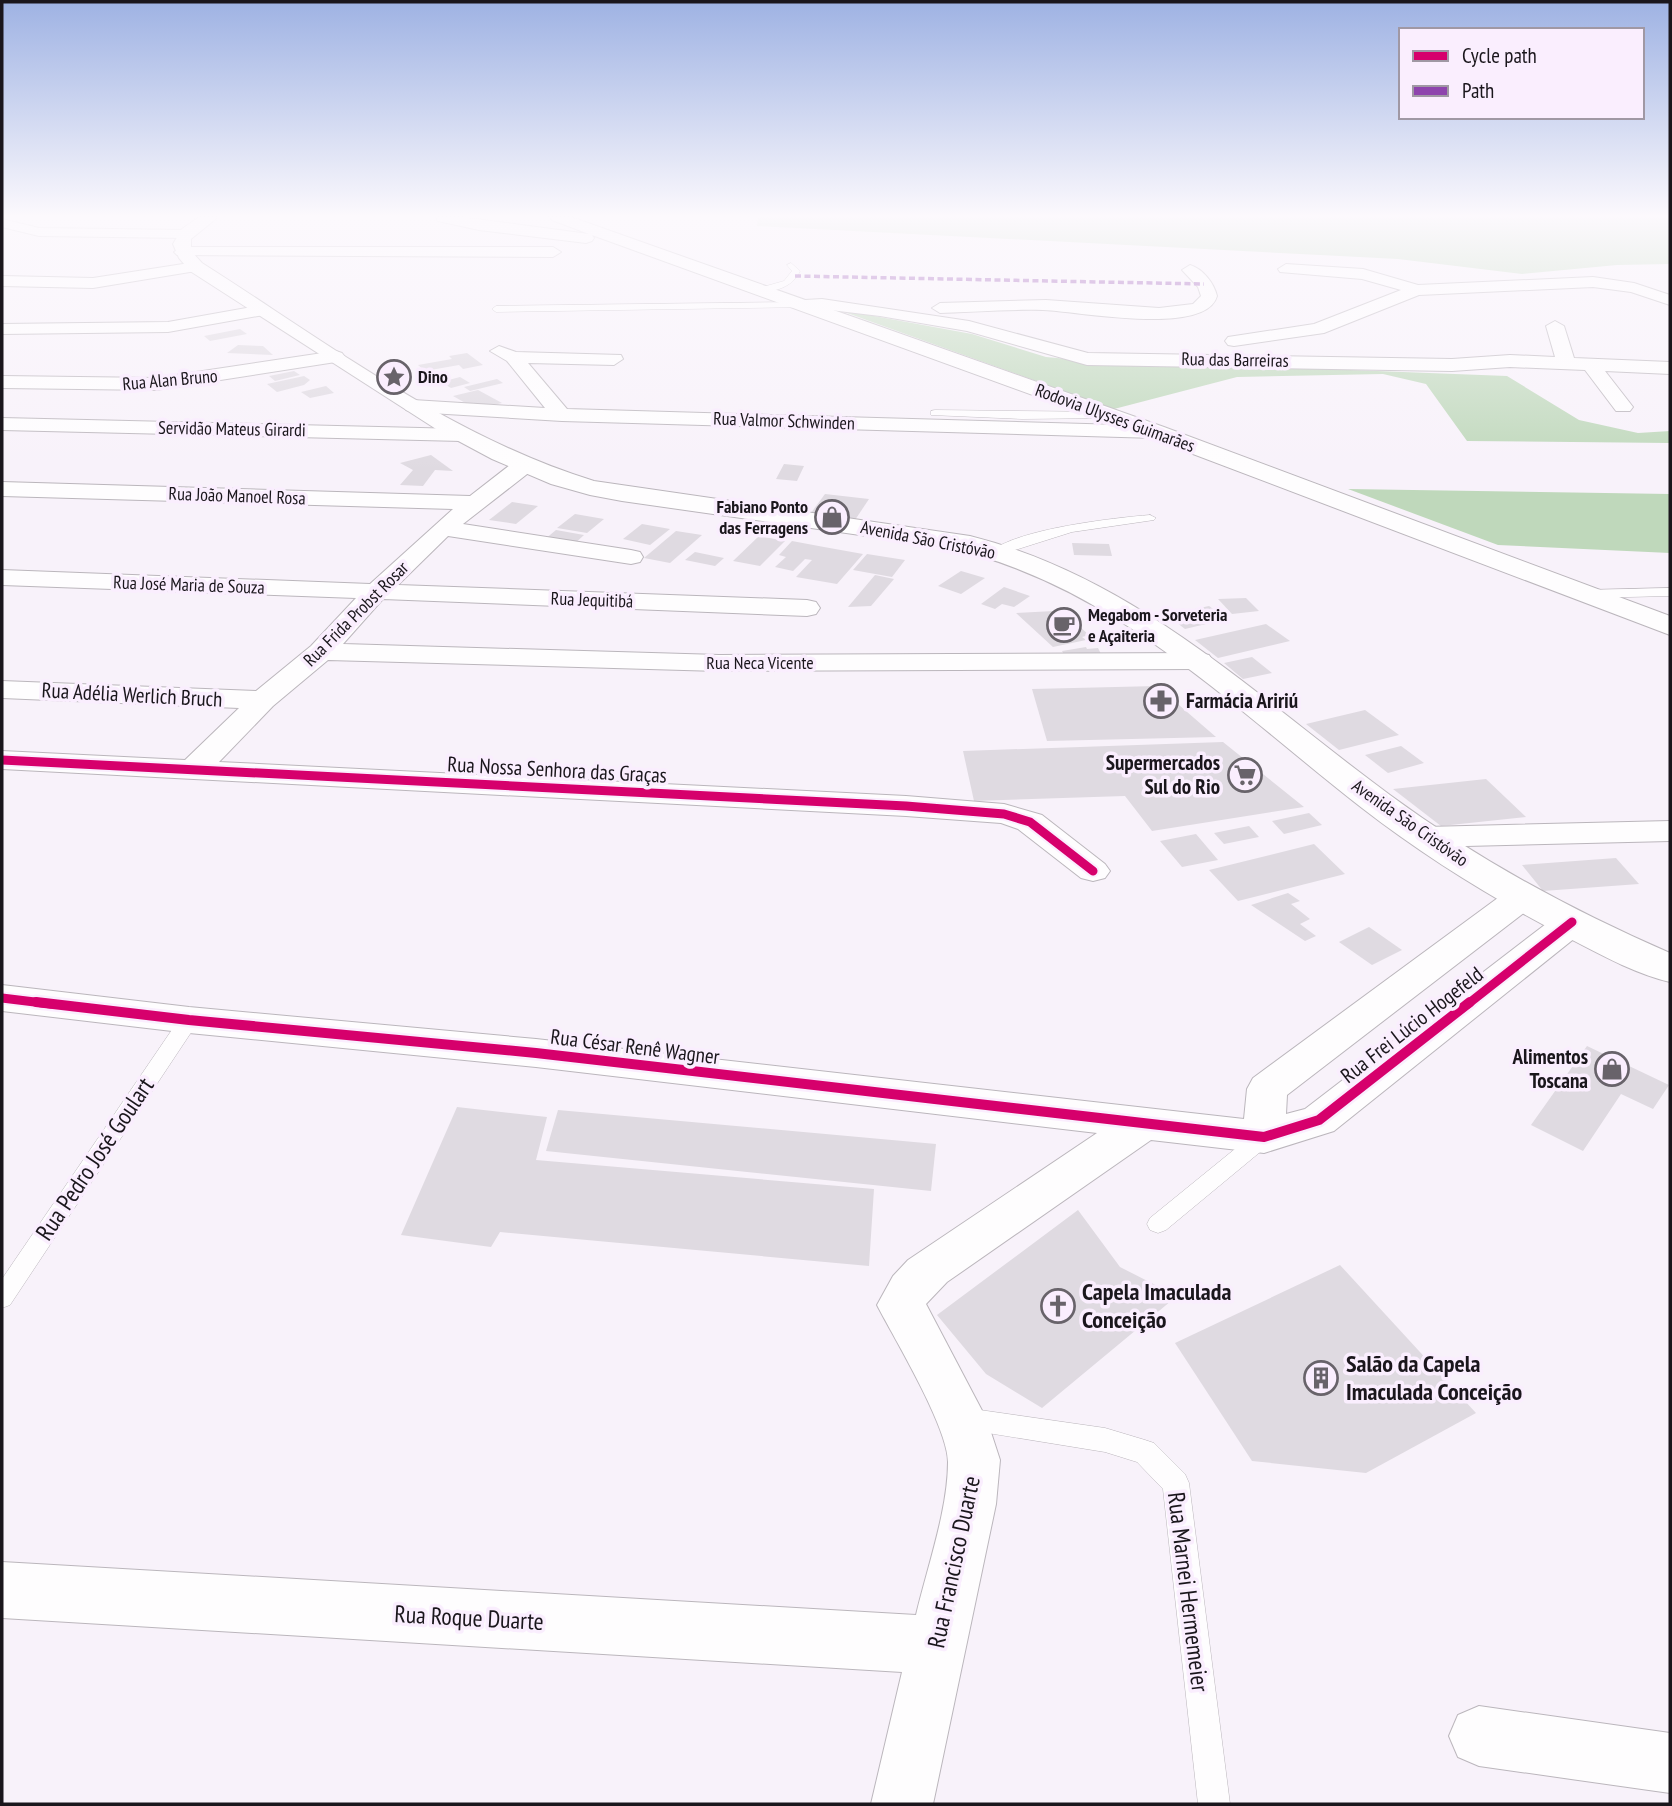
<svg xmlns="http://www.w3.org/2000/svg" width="1672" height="1806" font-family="'PT Sans Narrow',sans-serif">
<rect width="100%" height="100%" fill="#f8f2fa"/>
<g fill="#bfd8bb">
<path d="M758,217h912v47l-53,1 -95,9 -124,-15 -641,-33z"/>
<path d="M836,309l136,25 74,23 87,8 166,3 208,8 72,44 59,13 32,-2v12l-203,-2 -41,-57 -43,-10 -146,3 -123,32z"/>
<path d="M1348,489l322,5v59l-172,-8z"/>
</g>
<g fill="#dfdae1">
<path d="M240,329l7,5 -37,7 -6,-5z"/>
<path d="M238,345l25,1 10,9 -46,-2z"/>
<path d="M467,353l16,12 -20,4 -4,-4 -34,6 -7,-6 34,-6 -3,-3z"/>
<path d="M294,371l6,4 -25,6 -6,-5z"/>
<path d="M304,376l6,4 -6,5 -27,7 -10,-8z"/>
<path d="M460,377l10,6 -19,5 -10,-6z"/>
<path d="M497,379l6,4 -33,8 -6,-4z"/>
<path d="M326,386l8,7 -24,5 -9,-6z"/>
<path d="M478,390l24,13 -26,6 -23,-13z"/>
<path d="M431,455l22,16 -18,-1 -12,16 -23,-1 13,-15 -13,-7z"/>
<path d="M784,464l20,2 -7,15 -21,-2z"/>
<path d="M825,494l44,5 -16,24 -45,-6z"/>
<path d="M512,502l26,4 -22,18 -27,-4z"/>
<path d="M575,514l29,5 -17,14 -30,-5z"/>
<path d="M642,524l28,5 -20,16 -27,-6z"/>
<path d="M556,530l28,5 -11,10 -29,-5z"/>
<path d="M676,531l26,4 -32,28 -26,-5z"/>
<path d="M759,536l26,5 -25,25 -27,-5z"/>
<path d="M792,541l32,6 39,7 -26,30 -41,-7 16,-17 -7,-1 -12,12 -18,-4 11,-10 -7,-2z"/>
<path d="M1072,543l37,1 3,12 -38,-1z"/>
<path d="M695,552l29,6 -9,8 -30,-6z"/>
<path d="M867,554l38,6 -13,17 -39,-7z"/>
<path d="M961,571l24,7 -24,16 -23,-8z"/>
<path d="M875,575l19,4 -23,27 -23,1z"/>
<path d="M1004,587l26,9 -16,11 -12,-3 -7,5 -14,-5z"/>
<path d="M1246,598l13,13 -27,3 -14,-15z"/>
<path d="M1209,606l18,13 -42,10 -18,-14z"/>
<path d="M1054,611l20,18 6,-2 9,8 -7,2 4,3 -33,7 -37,-34z"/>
<path d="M1266,624l24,17 -72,17 -23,-18z"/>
<path d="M1086,647l1,2 11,-1 5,10 -36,2 -5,-9z"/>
<path d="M1252,657l20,16 -29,6 -19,-16z"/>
<path d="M1157,686l59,51 -169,4 -15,-52z"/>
<path d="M1365,710l34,25 -60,15 -33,-26z"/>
<path d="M1223,742l81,65 -152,24 -27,-35 -151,5 -11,-50z"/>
<path d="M1401,746l23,17 -36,10 -23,-18z"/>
<path d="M1486,779l40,38 -85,9 -48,-37z"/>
<path d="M1309,813l13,12 -38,9 -12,-13z"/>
<path d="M1249,826l10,11 -35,7 -10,-11z"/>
<path d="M1196,834l22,26 -36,7 -22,-26z"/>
<path d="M1314,844l31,30 -107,27 -29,-31z"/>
<path d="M1616,858l23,26 -96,7 -21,-26z"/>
<path d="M1288,893l12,8 -9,3 19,15 -10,5 16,12 -11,5 -54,-36z"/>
<path d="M1369,927l33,23 -30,15 -33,-23z"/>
<path d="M1587,1046l82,39 -16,24 -32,-15 -38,57 -52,-26z"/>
<path d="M457,1107l90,10 -11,43 338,29 -5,77 -369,-34 -9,15 -90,-12z"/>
<path d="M558,1110l378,34 -5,47 -385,-40z"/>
<path d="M1078,1210l42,57 57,29 -135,112 -56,-34 -49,-59z"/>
<path d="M1340,1265l136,148 -110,60 -114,-12 -77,-118z"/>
</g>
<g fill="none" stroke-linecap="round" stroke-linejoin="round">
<g stroke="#bbb6bc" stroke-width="1">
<g id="service">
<path d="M791,263l9,8c-7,16 -25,21 -41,21v-4l25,-7 8,-10 -5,-6z"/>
<path d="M805,302l3,5 -312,5 -4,-3 4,-3z"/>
<path d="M935,410l174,2 5,3 -5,3 -87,1 -91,-4v-4z"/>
<path d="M1150,515l6,3 -2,2 -82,12 -76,24 -6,-4c27,-23 123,-34 160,-37z"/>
<path d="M1670,588v8l-84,2 -6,-4 6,-4z"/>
<path d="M189,1013l7,2 3,5 -3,5 -186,280 -8,3v-29l180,-264z"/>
<path d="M1264,1129l7,2 4,6 -4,6 -105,87 -8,3 -8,-3 -3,-6 3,-6 107,-87z"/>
<path d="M966,1408l139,20 40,12 9,3 31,31 4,9 41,321h-32l-35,-315 -26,-27 -32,-10 -148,-24 -4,-8 4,-8z"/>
</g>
</g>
<g stroke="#bbb6bc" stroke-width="2">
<g id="minor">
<path d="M2,219l37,9 146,2 7,4 -7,4 -146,-2 -37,-9z"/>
<path d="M182,247h371l8,5 -8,5 -376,-2 -3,-3z"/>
<path d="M196,262l6,2 2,3 -2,3 -109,18 -91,-2v-10l91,2z"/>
<path d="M1286,264l77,5 55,16 175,-8 41,6 36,12v10l-39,-13 -38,-5 -174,8 -95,38 -90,13 -6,-1 -3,-4 3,-4 86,-13 87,-34 -39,-11 -82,-7 -2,-3z"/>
<path d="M1190,265c13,4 24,18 27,31 -11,41 -141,15 -174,14 -34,-1 -69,2 -103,3l-8,-5 8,-5 106,-3 113,8 34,-4 8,-8 -3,-9 -16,-17z"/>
<path d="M822,299l147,22 119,32 364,6 58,-4 45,2 -9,-31 9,-5 9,5 10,32 96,4v12l-65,-3 28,36 -3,4h-14l-31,-41 -75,-3 -58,4 -365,-6 -120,-34 -87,-15 -58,-7 -17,1 -8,-5 8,-5z"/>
<path d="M263,305l8,5 -2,4 -101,18 -166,2v-10l166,-2z"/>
<path d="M499,346l17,6 105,3 2,4 -9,6 -86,-2 39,46 589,17 7,2 3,4 -3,4 -7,2 -594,-17 -149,-9 -7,-2 -3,-4 3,-4 7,-2 132,8 -38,-47 -17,-10z"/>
<path d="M336,351l6,2 3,4 -3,4 -186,29 -154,-2v-12l154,2z"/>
<path d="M2,418l460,11 7,2 3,4 -3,4 -7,2 -460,-11z"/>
<path d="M523,459l8,2 3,5 -3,5 -68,53 168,26 9,2 3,5 -3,5 -9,2 -183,-28 -50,49 409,15 9,2 4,6 -4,6 -9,2 -424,-17 -40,45 376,11 480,-2 10,2 4,6 -4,6 -10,2 -480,2 -391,-11 -55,46 -54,56 687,34 98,8 38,11 63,49 5,7 -5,7 -12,3 -12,-3 -63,-49 -17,-6 -95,-7 -904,-47v-18l183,9 54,-52 -237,-10v-17l254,10 55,-45 45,-48 -354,-13v-15l368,14 83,-75 -451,-13v-14l468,14 45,-35z"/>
<path d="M1670,821v20l-244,6 -12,-3 -4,-7 4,-7 12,-3z"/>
<path d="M1522,886l12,3 5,8 -5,8 -247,190 -1,19 19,-5 254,-195 13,-3 13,3 5,8 -5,8 -251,201 -70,22 -113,-13 -204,142 -21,22 61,116 13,40 -4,44 -63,300h-62l31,-132 -900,-54v-56l914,53c11,-47 32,-105 32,-153 0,-35 -53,-122 -71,-157l16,-29 15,-16 189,-127 -561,-66 -347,-34 -187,-22v-26l187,22 347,32 708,80 3,-30 6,-11 257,-189z"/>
<path d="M1479,1706l191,27v60l-191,-27 -21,-9 -9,-21 9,-21z"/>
</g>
</g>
<g stroke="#bbb6bc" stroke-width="2">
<path id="secondary" d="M199,217h19l-27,22v12l11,12c124,79 251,175 392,218l376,55c167,42 285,160 420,259 87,64 181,115 280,158v29c-38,-9 -76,-31 -111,-49 -69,-36 -135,-77 -197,-125 -129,-100 -252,-227 -418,-261l-322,-46 -32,-6 -39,-11 -59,-25 -56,-30 -246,-158 -11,-13 -6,-14 9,-15z"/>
</g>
<g stroke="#bbb6bc" stroke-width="2">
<path id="trunk" d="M436,217h25l128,17 -37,-14 -3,-3h22l593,210 506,189v19l-522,-198 -556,-202 2,3 -2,3 -6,2 -107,-13 -41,-9z"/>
</g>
<use href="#service" fill="#fefdfe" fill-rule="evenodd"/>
<use href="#minor" fill="#fefdfe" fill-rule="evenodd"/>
<use href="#secondary" fill="#fefdfe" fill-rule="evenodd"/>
<use href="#trunk" fill="#fefdfe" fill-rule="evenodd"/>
<path stroke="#8e44ad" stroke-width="3.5" stroke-dasharray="6 3.5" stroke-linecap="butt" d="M795,276l409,8"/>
<g stroke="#faeefe" stroke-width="13">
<g id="cycleway-far1">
<path d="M2,760l904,46 98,8 26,8 63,49"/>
<path d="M2,998l49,6"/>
<path d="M1468,1004l104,-82"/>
</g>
</g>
<g stroke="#faeefe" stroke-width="15">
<path id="cycleway" d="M36,1002l153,18 347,33 728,84 55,-17 151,-118"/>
</g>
<use href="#cycleway-far1" stroke="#d6006c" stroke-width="9"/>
<use href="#cycleway" stroke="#d6006c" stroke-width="10"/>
</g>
<linearGradient id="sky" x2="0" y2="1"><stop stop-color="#9eb2e3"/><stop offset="0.46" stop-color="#fcf9fd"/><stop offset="1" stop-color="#fcf9fd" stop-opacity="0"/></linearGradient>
<rect width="1672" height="470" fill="url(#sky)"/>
<defs>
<g id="sight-ring" transform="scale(1.75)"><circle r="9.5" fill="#faeefe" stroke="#68636a" stroke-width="1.5"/><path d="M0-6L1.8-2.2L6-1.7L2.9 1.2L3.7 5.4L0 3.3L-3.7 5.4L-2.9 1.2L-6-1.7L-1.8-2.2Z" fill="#68636a"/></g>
<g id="shop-ring" transform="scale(1.75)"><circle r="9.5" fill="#faeefe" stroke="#68636a" stroke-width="1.5"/><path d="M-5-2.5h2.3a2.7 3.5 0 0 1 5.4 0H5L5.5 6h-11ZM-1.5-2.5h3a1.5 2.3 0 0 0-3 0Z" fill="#68636a"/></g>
<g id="cafe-ring" transform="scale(1.75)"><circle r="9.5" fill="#faeefe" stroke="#68636a" stroke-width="1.5"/><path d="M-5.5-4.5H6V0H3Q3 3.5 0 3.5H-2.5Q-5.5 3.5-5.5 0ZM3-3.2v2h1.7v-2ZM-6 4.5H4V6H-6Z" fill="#68636a"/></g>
<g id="pharmacy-ring" transform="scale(1.75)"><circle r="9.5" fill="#faeefe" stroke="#68636a" stroke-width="1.5"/><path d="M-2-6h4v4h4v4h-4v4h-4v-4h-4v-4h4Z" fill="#68636a"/></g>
<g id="supermarket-ring" transform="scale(1.75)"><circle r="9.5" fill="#faeefe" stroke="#68636a" stroke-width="1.5"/><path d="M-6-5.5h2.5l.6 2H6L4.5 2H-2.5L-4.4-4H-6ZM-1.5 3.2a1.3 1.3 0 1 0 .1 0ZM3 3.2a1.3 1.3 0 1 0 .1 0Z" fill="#68636a"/></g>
<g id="church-ring" transform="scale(1.75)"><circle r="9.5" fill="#faeefe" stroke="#68636a" stroke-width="1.5"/><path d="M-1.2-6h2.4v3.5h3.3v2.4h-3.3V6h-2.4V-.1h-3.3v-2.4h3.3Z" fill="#68636a"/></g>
<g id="building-ring" transform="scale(1.75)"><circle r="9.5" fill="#faeefe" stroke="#68636a" stroke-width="1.5"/><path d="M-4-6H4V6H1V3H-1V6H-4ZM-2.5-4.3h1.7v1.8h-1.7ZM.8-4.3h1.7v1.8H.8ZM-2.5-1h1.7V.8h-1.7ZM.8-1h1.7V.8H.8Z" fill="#68636a"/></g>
</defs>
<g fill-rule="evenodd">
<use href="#sight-ring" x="394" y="377"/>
<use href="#shop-ring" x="832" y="517"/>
<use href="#cafe-ring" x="1064" y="625"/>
<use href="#pharmacy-ring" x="1161" y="701"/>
<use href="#supermarket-ring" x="1245" y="775"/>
<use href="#shop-ring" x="1612" y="1069"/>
<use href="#church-ring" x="1058" y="1306"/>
<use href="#building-ring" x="1321" y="1378"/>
</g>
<g text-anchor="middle" stroke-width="7" stroke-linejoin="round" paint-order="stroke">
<g font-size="18" fill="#1a161c" stroke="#faeefe">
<text transform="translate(1235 360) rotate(1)" y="6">Rua das Barreiras</text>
<text transform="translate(170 380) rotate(-5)" y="6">Rua Alan Bruno</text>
<text transform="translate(1115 418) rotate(20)" y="6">Rodovia Ulysses Guimarães</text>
<text transform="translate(784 421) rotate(2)" y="6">Rua Valmor Schwinden</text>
<text transform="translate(232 429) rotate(1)" y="6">Servidão Mateus Girardi</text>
<text transform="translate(237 496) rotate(2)" y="6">Rua João Manoel Rosa</text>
<text transform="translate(928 540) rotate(11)" y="6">Avenida São Cristóvão</text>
<text transform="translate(189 585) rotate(2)" y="6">Rua José Maria de Souza</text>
<text transform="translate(592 600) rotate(2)" y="6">Rua Jequitibá</text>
<text transform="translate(356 614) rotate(-45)" y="6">Rua Frida Probst Rosar</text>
<text x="760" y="669">Rua Neca Vicente</text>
<text transform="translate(1410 823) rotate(35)" y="6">Avenida São Cristóvão</text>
</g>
<g font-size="18" font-weight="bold" fill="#1a161c" stroke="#faeefe" text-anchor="start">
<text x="418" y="383">Dino</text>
<text x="808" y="513" text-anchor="end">Fabiano Ponto<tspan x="808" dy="21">das Ferragens</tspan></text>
<text x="1088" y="621">Megabom - Sorveteria<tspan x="1088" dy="21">e Açaiteria</tspan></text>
</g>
<g font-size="21" fill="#1a161c" stroke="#faeefe">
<text transform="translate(132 695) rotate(3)" y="7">Rua Adélia Werlich Bruch</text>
<text transform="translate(557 770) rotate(3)" y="7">Rua Nossa Senhora das Graças</text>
<text transform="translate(1412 1025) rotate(-38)" y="7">Rua Frei Lúcio Hogefeld</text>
<text transform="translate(635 1047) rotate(7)" y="7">Rua César Renê Wagner</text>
</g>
<g font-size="21" font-weight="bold" fill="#1a161c" stroke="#faeefe" text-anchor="end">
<text x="1186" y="708" text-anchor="start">Farmácia Aririú</text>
<text x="1220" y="770">Supermercados<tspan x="1220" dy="24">Sul do Rio</tspan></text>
<text x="1588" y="1064">Alimentos<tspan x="1588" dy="24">Toscana</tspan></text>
</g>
<g font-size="24" fill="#1a161c" stroke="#faeefe">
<text transform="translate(95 1159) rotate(-56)" y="8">Rua Pedro José Goulart</text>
<text transform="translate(954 1562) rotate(-78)" y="8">Rua Francisco Duarte</text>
<text transform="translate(1188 1592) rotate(83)" y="8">Rua Marnei Hermemeier</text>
<text transform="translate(469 1618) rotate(3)" y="8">Rua Roque Duarte</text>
</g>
<g font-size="24" font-weight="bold" fill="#1a161c" stroke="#faeefe" text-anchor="start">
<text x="1082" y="1300">Capela Imaculada<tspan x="1082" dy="28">Conceição</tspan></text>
<text x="1346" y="1372">Salão da Capela<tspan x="1346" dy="28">Imaculada Conceição</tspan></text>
</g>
</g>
<rect width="1672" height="1806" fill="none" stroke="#1a161c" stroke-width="7"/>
<rect x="1399" y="28" width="245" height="91" fill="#faeefe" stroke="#a098a4" stroke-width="2"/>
<rect x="1413" y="51" width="35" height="10" fill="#d6006c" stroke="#a098a4" stroke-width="2"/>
<text x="1462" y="63" font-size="21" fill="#1a161c">Cycle path</text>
<rect x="1413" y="86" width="35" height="10" fill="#8e44ad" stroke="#a098a4" stroke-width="2"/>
<text x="1462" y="98" font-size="21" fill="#1a161c">Path</text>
</svg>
